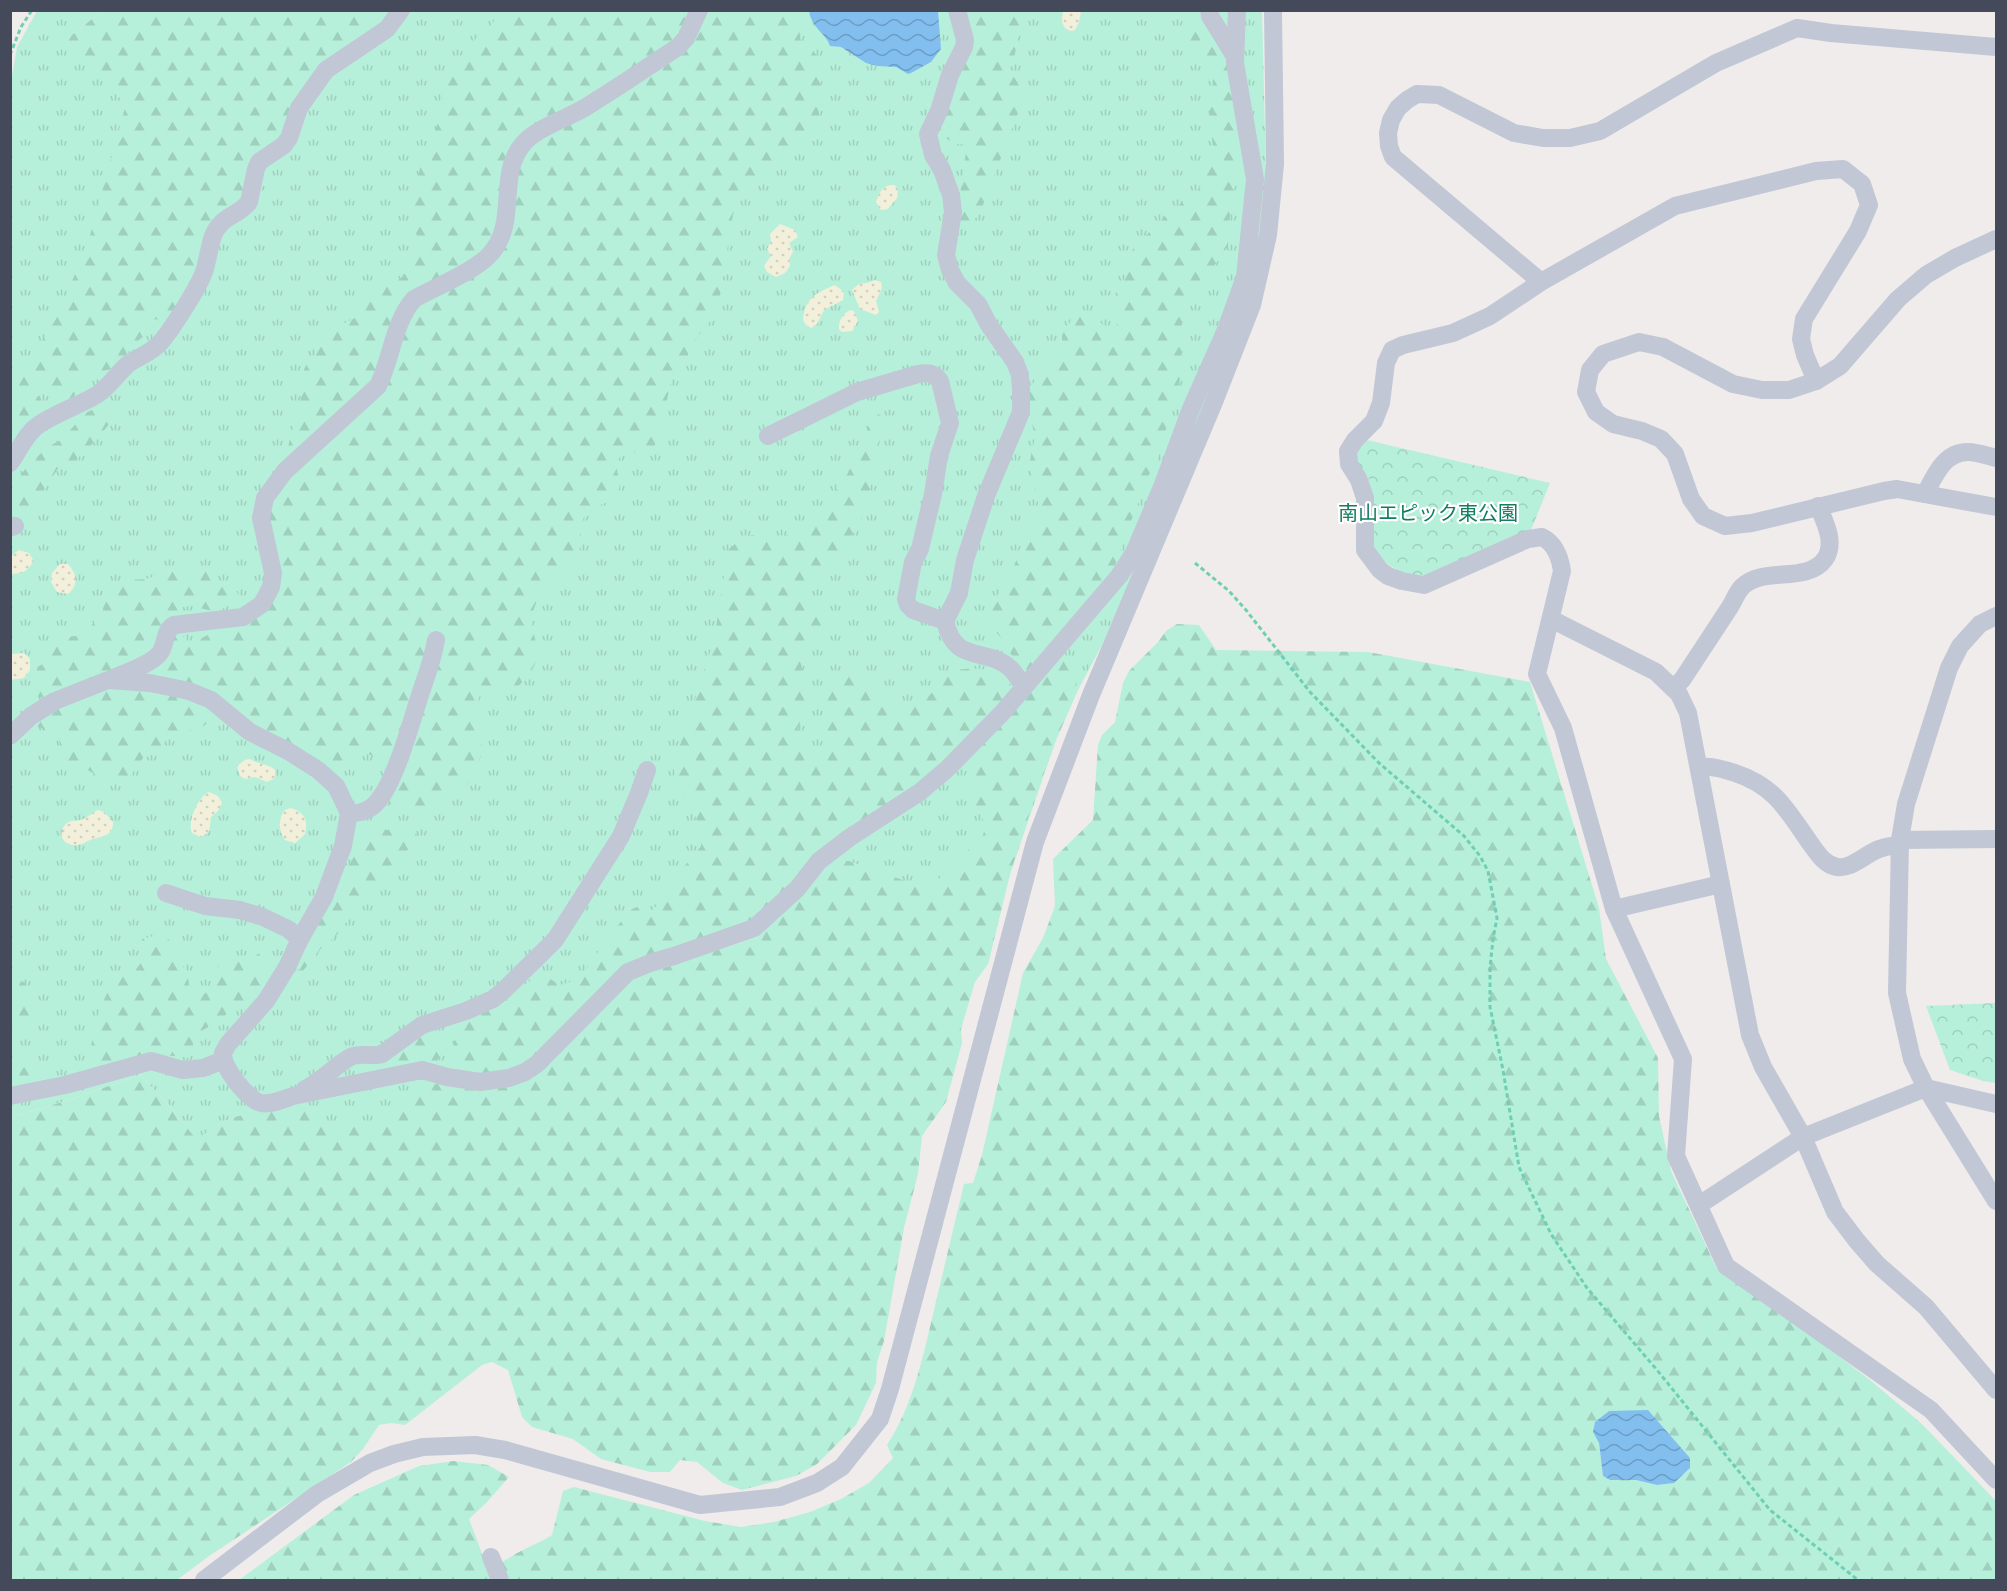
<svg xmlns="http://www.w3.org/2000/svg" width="2007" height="1591" font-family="'Fira Sans Condensed','Noto Sans JP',sans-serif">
<defs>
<pattern id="grass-tufts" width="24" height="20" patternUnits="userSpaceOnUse" patternTransform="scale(1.5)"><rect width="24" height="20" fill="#b7f0da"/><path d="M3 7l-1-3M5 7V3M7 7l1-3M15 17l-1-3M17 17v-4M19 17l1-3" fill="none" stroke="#9fcfbd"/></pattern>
<pattern id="forest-firs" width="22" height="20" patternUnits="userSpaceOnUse" patternTransform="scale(1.5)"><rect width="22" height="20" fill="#b7f0da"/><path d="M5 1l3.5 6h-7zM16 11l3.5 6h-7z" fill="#9fcfbd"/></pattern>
<pattern id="sand-dots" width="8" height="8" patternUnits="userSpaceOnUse" patternTransform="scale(1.5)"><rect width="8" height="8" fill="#f2f0db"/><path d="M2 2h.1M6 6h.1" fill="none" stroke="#d1cfbe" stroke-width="1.8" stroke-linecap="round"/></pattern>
<pattern id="park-crowns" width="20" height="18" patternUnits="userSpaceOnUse" patternTransform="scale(1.5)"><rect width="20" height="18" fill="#b7f0da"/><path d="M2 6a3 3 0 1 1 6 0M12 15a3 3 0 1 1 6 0" fill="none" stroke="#9fcfbd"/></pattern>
<pattern id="water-waves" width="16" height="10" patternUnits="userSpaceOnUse" patternTransform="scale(1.5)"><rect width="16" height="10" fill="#82bfef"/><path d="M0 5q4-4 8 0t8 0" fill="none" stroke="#6c9dc5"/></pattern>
</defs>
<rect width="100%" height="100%" fill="#efeceb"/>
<path fill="url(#grass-tufts)" d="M37,11h65l-30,24 93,-24h1097l4,161 -5,59 -12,61 -58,148 -89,205 -25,47 -21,48 -46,134 -22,90 -202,-57 -30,31 -76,23 -221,171 -228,-14 -35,22 -28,-36 -28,-29 -71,25 -58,17 -1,-1030 7,-40z"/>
<g fill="url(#forest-firs)" fill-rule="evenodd">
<path d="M499,10l196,1 -19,33 -148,90 -28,96 -10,19 -75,45 -39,88 -88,75 -1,-6 7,-28 7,-12 -1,-25 3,-14 4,-9 10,-11 6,-16 13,-9 19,-9 17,-30 12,-7 17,-3 15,-17 5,-14 -13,-36 15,-53 15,-35 4,-23 6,-19 25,-39 8,-9 9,-4z"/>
<path d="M102,11h295l-53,42 -55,71 -43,75 -19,13 -25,62 -35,48h-7l-4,-3 -8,3 -2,13 -6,4 -26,29 -24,7 -18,24 -10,6 -9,-3 -11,-14 -6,4 7,11 2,9 -34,44 -1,-63 46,-74 32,-76 38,-139 -60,-59 6,-10z"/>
<path d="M701,11h97l2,28 25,24 1,7 -10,25 4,25 -3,16 -35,14 -39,47 -10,17 -14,88 -6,16 -16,19 -14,28 -12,16 -12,58 -10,14 -6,3 -10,-4 -9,-1c-3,5 -8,10 -7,16 0,11 6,16 0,27 -7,12 -27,10 -33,23 -5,12 -1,28 -7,41 -10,20 -34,27 -42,48 -9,21 6,36 1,54 -2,11 -14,22 -21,30l-25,-1 -11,8c-2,11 0,19 2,29 3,23 -1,41 -14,60l-9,2c-11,14 -13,10 -28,17 -17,7 -23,6 -41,-2l4,-47 -10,5 -25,-12 -27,21 -80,-45 -32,-26 -93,-22 48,-45 6,1 10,11 76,-39v-103l106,-104 36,-88 76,-47 31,-104 11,-14 154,-94z"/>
<path d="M960,11h72l-11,8 -7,40 -5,13c13,12 13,21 10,38l-39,103 -7,8 -9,1 -4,-2 -2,-10 8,-58 -2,-8h-7l-14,-7 -2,-25 13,-39z"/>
<path d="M1192,11h13l24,43 12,95 -11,66 -2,31 -39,56 -7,21 -3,73 -8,14 -14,52 -10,16 -36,98 -80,95c-16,-3 -20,-19 -28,-31 -5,-6 -11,-12 -16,-18v-13l12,-16 8,-6 13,-38 9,-19 8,-8 3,-11 -11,-46 6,-28 -7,-31 3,-19 6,-10 25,-29v-13l13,-21c16,-1 22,4 33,16l7,-1 5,-11 -5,-15 1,-12 11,-16v-18l9,-12 34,-33 26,-19 9,-14 8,-32 -4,-35 6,-38 -10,-16 -14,-9 -4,-9z"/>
<path d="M104,403l6,3v17l-13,16 -22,22 -14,3 -30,45 -10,1 -6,-5 2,-17 4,-14 14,-15 12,-12 14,-7 25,-27z"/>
<path d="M879,414l5,5c-1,12 -5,23 -7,36 -8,35 -7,61 -32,89 -6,7 -13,14 -20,20 -9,8 -17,11 -24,21 2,23 25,18 26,42l-26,35c1,9 3,16 5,24 4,13 -5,30 -8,43l22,42 6,-2c-3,-18 -4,-65 6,-81 4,-6 13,-10 20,-13 24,5 22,12 40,26 5,4 12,6 17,8 11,-5 19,-11 26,-20 4,-4 8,-11 12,-14 16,-11 49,-7 63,4l1,11 -69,75 -91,67 -10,-6 -17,9 -5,8 -4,15 -61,64 -103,35 -123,109 -47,13 -19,-8 -6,-7 -3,-12 3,-24 3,-4 10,-2 14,-11 18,-6 8,-9 28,-20 10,1 13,8 14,-4 12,-12 27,-38 19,-22 5,-2 15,3 12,-11 12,-24 16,-17 9,-12 1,-11 -9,-25 -13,-19 -7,-24 41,-127 14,-90 15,-13 9,-2 32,2 39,-28 25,-36 25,-57z"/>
<path d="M176,570l31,1 16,14 9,1 7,9 -1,6 -22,11 -24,-6 -9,1 -8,5 -18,38 -107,48c-10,0 -17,-1 -21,-11l9,-20 7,-5 12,-19 10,-6 9,-1 12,-7 14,-15 2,-10 8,-14 20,-11c18,3 27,-7 44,-9z"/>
<path d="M1177,624l22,1 17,25 152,2 162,30 69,226 7,51 52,99 1,58 12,55 46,98 81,56 72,55 52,44 74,77v79h-1490l-7,-17c10,-4 17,-10 26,-14 9,-5 18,-8 27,-14l11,-44 11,-4 131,34 36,6 33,-5 36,-10 31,-13 28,-16 24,-25 -6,-13c26,-40 36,-88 47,-135 10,-42 20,-84 30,-126l9,-1 9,-28 41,-182 20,-35 12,-32 -2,-47 40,-39 5,-75 4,-10 13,-13 8,-39 6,-12 29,-29 8,-11zM1609,1411h13l68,57 -17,15 -16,2 -21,-5h-26l-7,-4 -4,-33z"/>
<path d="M1068,655l7,7 2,30 -21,48 -23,63 -23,71 -22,90 -13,18 -14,47 1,14 -16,59 -24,34 -4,38 -14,54 -20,113 -7,21 -1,21 -20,42 -39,39 -21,12 -54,14 -19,-7 -26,-21 -17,-2 -10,12h-20l-49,-13 -28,-20 -41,-12 -10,-10 -14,-47 -16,-8 -10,3 -77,60 -14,-2 -12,2 -16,24 -12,13 -142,94 -32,24h-166v-463l58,-17 71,-25 28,29 28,35 35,-21 21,-5 6,-4 34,-3 14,2 25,16 58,-1c7,-9 13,-19 21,-27 23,-21 76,-13 106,-13l115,-104 49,-18 76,-23 70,-74 10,-5 12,2 69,24 15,1 51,-51 3,-10c-13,-25 -28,-48 -10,-74l82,-92z"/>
<path d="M113,687h33l67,21 -3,13 -9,7 -30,6 -16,20 -12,4 -12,17 -10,7h-13l-22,-13 -12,2 -9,-5 -7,-29 -21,-11 -1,-8z"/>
<path d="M409,825l9,11c-5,12 -13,14 -22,23 -6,6 -5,11 -8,17 -3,8 -9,13 -15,19l-9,-1 -8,3 -5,6 -5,19 -10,14 -13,10 -21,26 -5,-4 9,-30 36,-53 14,-39 8,-11z"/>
<path d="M161,934l11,8 8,22 7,6 2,15 7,13 19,-10 2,-16 5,-14 11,-2 9,7 18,-10c15,21 -1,30 -4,51l-26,7 -11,10 -23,13 -3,9v9l-5,6c-30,-7 -59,4 -88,11l-9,-4c-2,-31 9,-59 23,-86l21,-8 7,-10 -2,-16 2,-6z"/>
<path d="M14,981l10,1 7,9 5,22c-6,11 -12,25 -25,27v-55z"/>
<path d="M431,1031l7,1 4,6 -2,18 -5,9 -41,1 -2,-3 1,-7 28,-24z"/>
<path d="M37,1065l8,7 1,4 -4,5 -31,7v-18z"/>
<path d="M453,1461l35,4 21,12 -22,25 -18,17 23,61h-253l115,-85 65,-29z"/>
</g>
<g fill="url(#sand-dots)">
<path d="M1063,11h18l-2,11 -4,8 -4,1c-11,-4 -9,-11 -8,-20z"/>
<path d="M894,185l4,4 -1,9 -9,11 -7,1 -5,-8c4,-10 6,-17 18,-17z"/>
<path d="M780,224l15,6 3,7 -9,6 4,9 -4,7 1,7 -5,7 -9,4 -9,-5 -3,-6 7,-10 -4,-7 4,-7 -1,-8z"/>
<path d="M875,280l6,2 1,6 -6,13 3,11 -3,3 -16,-6 -8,-19 7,-6 8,-1z"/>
<path d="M835,285l9,7 -1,8 -19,10 -7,14 -6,4 -5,-3 -3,-5c2,-22 13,-27 32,-35z"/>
<path d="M850,310l4,1 4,10 -6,10 -10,1 -3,-3c-1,-8 4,-15 11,-19z"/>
<path d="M19,550l10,3 4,7c-3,11 -12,14 -22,14v-18z"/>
<path d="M60,564h8c9,10 11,20 0,30l-11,-2 -6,-10 1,-9z"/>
<path d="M24,653l6,6v11l-6,8 -13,2v-26z"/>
<path d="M250,759c9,6 17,4 25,11v8l-8,4 -12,-5 -9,2 -6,-3 -3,-10 8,-6z"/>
<path d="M209,792l9,4 4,7 -4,8 -7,6 -2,15 -8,5 -9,-4c-5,-12 6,-36 17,-41z"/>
<path d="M291,808c14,5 17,12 14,26l-10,9 -10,-3c-7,-10 -7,-21 0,-30z"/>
<path d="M98,810l6,2 9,10c0,15 -12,14 -23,18 -5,2 -8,5 -14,5 -13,1 -20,-12 -9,-22 4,-3 9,-2 14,-3 6,-2 11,-7 17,-10z"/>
</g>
<g fill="url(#park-crowns)">
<path d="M1367,440l183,43 -19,47 -104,45c-25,2 -40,-9 -55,-27v-53l-4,-18 -14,-16 1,-11z"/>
<path d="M1996,1003v80l-13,-2 -33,-11 -24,-64z"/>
</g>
<g fill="url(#water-waves)">
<path d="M809,11h129l3,38 -10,13 -20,11 -3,1 -12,-7 -19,-1 -11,-3 -25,-16 -11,-1c-4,-13 -18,-17 -21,-35z"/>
<path d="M1648,1410l42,48v10l-16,15 -17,2 -21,-5h-26l-7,-4 -4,-33 -6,-11 2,-10 14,-11z"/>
</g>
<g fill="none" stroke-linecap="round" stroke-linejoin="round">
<path stroke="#82bfef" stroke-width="5" d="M10,11l1,-1"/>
<g stroke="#6ecfb5" stroke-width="3" stroke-dasharray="4.5 3" stroke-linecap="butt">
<path d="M10,55l11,-28 11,-17"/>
<path d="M1195,563l34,28 17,19 64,82 69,71 85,73 16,20 8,15 9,47 -4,21 -3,29v39l13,63 16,97 32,67 36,54 70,82 113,140 88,70"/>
</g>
<g stroke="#c1c7d4" stroke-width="18">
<path d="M957,10l8,30 -1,7 -14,28 -11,36 -11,23 5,21 9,15 9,25 2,17 -7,43 4,15 7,13 21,21 11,21 26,37 5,13 1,16v21l-35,84 -21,64 -6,33 -14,28c10,44 39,25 65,47 6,6 10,13 14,19"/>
<path d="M1209,10l1,6 24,39"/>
<path d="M1996,239l-41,19 -29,17 -28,24 -58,67 -24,15 -27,9h-27l-29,-6 -70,-37 -24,-5 -36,12 -13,16 -4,22 10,20 17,12 29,7 19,8 14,15 16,45 12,17 22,10 27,-3 132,-32 13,-2 99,18"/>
<path d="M1541,282l-148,-125 -4,-11 -1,-13 3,-13 7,-12 9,-8 10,-6 22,1 75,38 29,5h27l30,-7 116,-68 81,-35 34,5 165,14"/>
<path d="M1816,381l-11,-26 -4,-16 3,-20 54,-88 11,-26 -7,-21 -19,-15 -27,2 -141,35 -134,76 -51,34 -37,17 -50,12 -11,5 -6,13 -5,40 -7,18 -19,19 -7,11 1,13 10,16 6,18v52l15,20 8,6 14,5 22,4 104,-46 14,-2c12,6 18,20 20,34l-25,103 26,54 51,181 69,150 -7,97 50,110 205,144 65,70"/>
<path d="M768,436l89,-44 61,-18c10,-2 16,-1 22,7l10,42 -11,33 -6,38 -13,55 -7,13 -7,37 2,6 5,5 32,11"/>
<path d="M10,463c9,-12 15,-28 27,-37 18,-13 42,-20 61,-32 12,-8 19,-20 29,-29 10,-8 22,-11 31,-20 12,-12 40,-57 46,-73 4,-12 5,-25 9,-36 8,-21 26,-20 36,-34l7,-33 3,-7 25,-17 5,-7 10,-30 27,-38 61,-41 14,-19"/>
<path d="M1925,494c10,-19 19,-42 43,-42 9,0 20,4 28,6"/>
<path d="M10,528l5,-2"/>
<path d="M1996,616l-16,8 -20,22 -11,22 -43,136 -6,36 -3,153 15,66 14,29 70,113"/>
<path d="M1551,619l105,53 23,22 9,19 62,322 13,32 40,70 32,75 22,29 20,23 49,43 70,83"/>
<path d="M113,678c12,-5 38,-14 46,-24 8,-9 4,-23 15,-29l69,-8 19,-13 9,-17 2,-14 -12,-55 4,-20 20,-27 93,-85c14,-28 15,-63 36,-87 21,-12 64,-29 78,-47 26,-31 5,-78 31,-108 13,-16 45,-26 63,-37 31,-19 62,-40 92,-60l8,-9 13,-28"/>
<path d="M1673,688l9,-8c16,-24 31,-47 46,-70 5,-7 9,-19 15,-24 21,-20 64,-2 82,-27 11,-16 0,-37 -7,-53"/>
<path d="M10,736l21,-20 24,-15 53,-21 42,3 39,8 22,9 39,32 38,19 30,19 18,16 13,27 -6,33 -19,51 -24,42 -13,28 -21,34 -38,43c-1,2 -4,7 -5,9 -2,13 25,47 38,50 11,2 23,-4 32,-7l129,-26 25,7 33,5 29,-4 16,-6 12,-8 91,-92 22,-9 24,-7 80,-28 43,-39 22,-28 30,-23 71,-46 27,-23 55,-56 117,-137 15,-23 28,-66 28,-76 35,-79 20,-55 10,-98 -20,-116 2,-53"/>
<path d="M1699,767c14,-1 23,2 36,6 40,13 52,37 75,70 7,9 14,22 27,24 20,3 34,-24 63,-21"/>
<path d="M349,813c11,1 22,-3 29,-12 18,-22 32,-75 41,-103 7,-22 13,-35 17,-58"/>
<path d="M1900,840l96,-1"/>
<path d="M166,893l39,13 35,4 23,7 25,12 12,10"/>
<path d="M1614,909l107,-25"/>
<path d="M305,1089c16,-7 36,-29 48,-33 9,-3 20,1 29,-2l40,-29 44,-14 27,-12 10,-8 52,-51 66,-104 18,-43 8,-23"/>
<path d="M10,1096l55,-11 86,-24 32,9 20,-2 21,-8"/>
<path d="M1699,1205l104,-68 123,-49 70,16"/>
<path d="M491,1557l9,23"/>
<path d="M204,1580l113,-86 53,-31 24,-9 29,-7 52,-2 30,5 195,55 80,-8 37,-14 25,-16 38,-48 10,-30 145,-547 56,-147 123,-293 38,-97 16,-70 7,-71 -2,-154"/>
</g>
</g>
<g text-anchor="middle" stroke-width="4.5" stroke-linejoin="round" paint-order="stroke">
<g font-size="20" fill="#137d60" stroke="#fff">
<text x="1428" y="520">南山エピック東公園</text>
</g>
</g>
<rect width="2007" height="1591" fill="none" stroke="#444a5a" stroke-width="24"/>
</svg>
